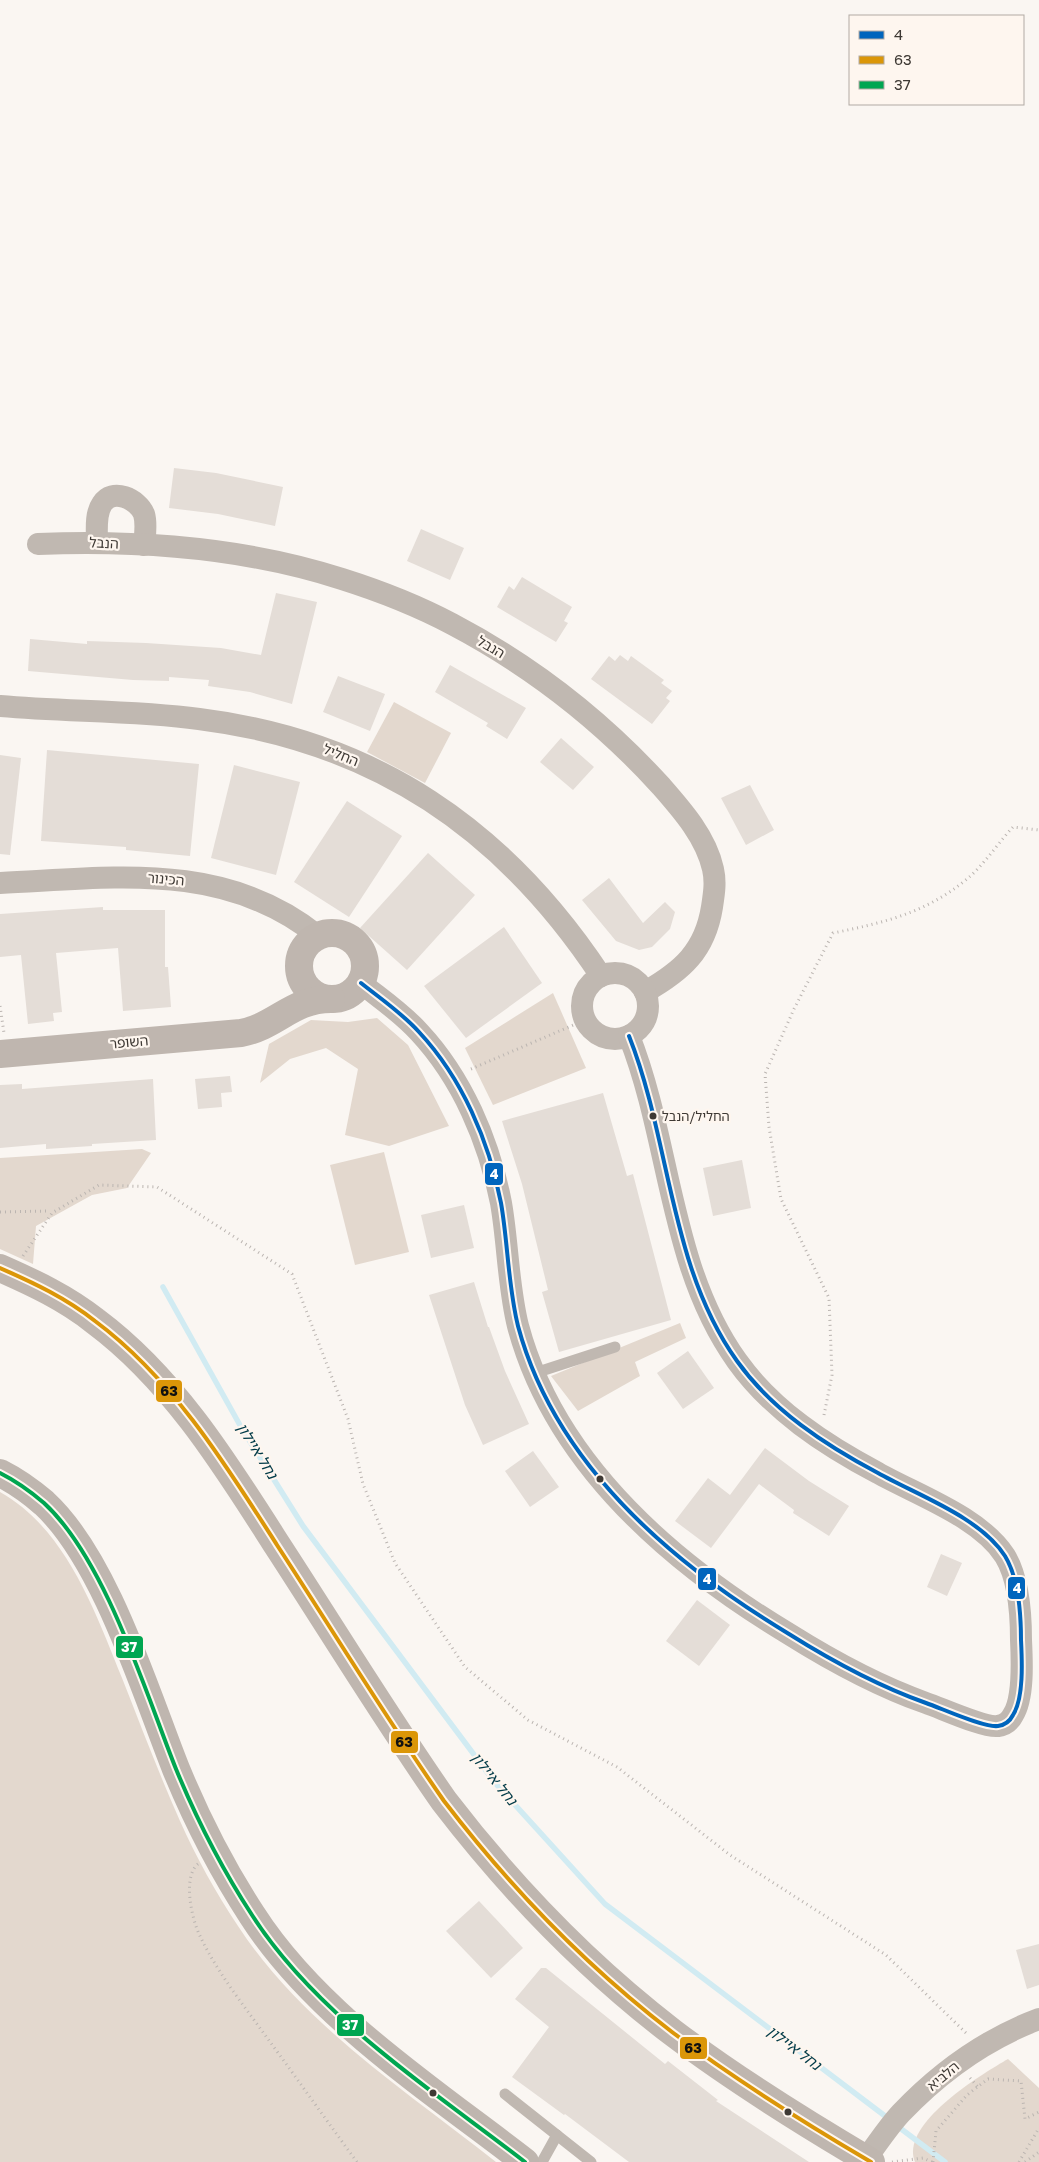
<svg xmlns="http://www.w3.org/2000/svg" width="1039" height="2162" font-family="'Golos Text','Noto Sans Hebrew',sans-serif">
<rect width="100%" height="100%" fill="#faf6f2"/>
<g fill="#e3d8ce">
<path d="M394,702l57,31 -26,50 -58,-31z"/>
<path d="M553,993l33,75 -93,37 -28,-57z"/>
<path d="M377,1018l31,27 41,81 -60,20 -44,-11 13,-66 -32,-21 -36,11 -30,24 9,-39 42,-24 37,2z"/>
<path d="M142,1149l9,4 -24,35 -35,7 -56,31 -3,38 -33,-15v-91z"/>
<path d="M384,1152l25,100 -54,13 -25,-100z"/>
<path d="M680,1323l6,15 -51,24 5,14 -62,35 -27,-35z"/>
<path d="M0,1492c66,37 95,119 122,186 19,48 37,96 58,143 16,36 36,72 58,105 64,98 167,164 258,236h-496z"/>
<path d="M1008,2059l31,29v74h-124c-16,-38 67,-88 93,-103z"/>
</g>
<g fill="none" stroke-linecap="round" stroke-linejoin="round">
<g stroke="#d1ebf2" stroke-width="5.5">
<path d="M163,1287l78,140 62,99 193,258 109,120 284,215"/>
<path d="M896,2125l49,37"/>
</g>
</g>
<g fill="#e4ddd7">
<path d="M174,468l42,5 67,14 -8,39 -57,-12 -49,-6z"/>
<path d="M421,529l43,19 -14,32 -43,-19z"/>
<path d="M522,577l50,30 -8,14 4,2 -12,19 -59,-35 12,-21 5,4z"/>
<path d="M276,593l41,9 -25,102 -42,-12 -42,-6 1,-6 -40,-3v4l-36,-1 -105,-9 2,-32 57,5v-3l59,2 75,5 40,7z"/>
<path d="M620,655l8,6 3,-5 33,24 -3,3 11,8 -6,7 4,3 -18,23 -61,-45 18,-23 6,5z"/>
<path d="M450,665l76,43 -19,31 -21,-13 2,-3 -53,-31z"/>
<path d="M338,676l47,18 -15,37 -47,-19z"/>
<path d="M561,738l33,29 -21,23 -33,-28z"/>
<path d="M47,750l152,14 -9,92 -64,-6v-3l-85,-6z"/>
<path d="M0,755l21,3 -11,97 -10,-1z"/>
<path d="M234,765l66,17 -24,93 -65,-17z"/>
<path d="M750,785l24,45 -28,15 -25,-47z"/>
<path d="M347,801l55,35 -53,81 -55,-35z"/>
<path d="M428,853l47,42 -68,75 -47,-42z"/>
<path d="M609,878l34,45 22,-21 10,10 -5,17 -18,18 -13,3 -23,-9 -34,-41z"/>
<path d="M103,907v3h62v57h3l3,40 -48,4 -5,-63 -62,5 6,59 -9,1 1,8 -26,3 -7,-69 -21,2v-43z"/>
<path d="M504,927l38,56 -76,55 -42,-52z"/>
<path d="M230,1076l2,16 -11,1 1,14 -24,2 -3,-30z"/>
<path d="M153,1079l3,61 -64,4v2l-46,3v-5l-46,4v-63l22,-1v5z"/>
<path d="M603,1093l24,83 6,-2 38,146 -112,32 -17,-60 6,-2 -26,-106 -20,-63z"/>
<path d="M742,1160l9,48 -38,8 -10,-48z"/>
<path d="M464,1205l10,43 -43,10 -10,-43z"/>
<path d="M474,1282l14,45h1l16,44 24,53 -46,21 -18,-40 -36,-110z"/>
<path d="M688,1351l26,37 -31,21 -26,-36z"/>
<path d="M765,1448l44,33 40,25 -20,30 -36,-23 1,-3 -35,-26 -48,64 -36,-27 33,-43 22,17z"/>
<path d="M533,1451l26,36 -29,20 -25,-36z"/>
<path d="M941,1554l21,9 -15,33 -20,-9z"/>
<path d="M697,1600l33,25 -31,41 -33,-25z"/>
<path d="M479,1901l44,47 -32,30 -45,-47z"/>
<path d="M1039,1944v41l-12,4 -11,-39z"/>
<path d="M541,1968h5l119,96 3,-3 50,39 -2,1 93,61h-180l-64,-48 -1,1 -52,-38 37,-50 -34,-28z"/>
</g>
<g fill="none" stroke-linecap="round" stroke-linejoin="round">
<g stroke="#bbb5b1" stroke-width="3" stroke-dasharray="1 4" stroke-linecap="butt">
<path d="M0,1006l4,27"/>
<path d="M471,1069l114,-49"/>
<path d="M0,1212l48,-1"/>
<path d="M23,1256l29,-43 47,-28 58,2 135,87 56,145 15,65 32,79 70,104 63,53 89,47 113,88 156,100 80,78"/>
<path d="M824,1415l8,-40 -3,-77 -48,-99 -12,-72 -4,-53 29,-65 39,-76c50,-10 93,-20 134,-54 17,-14 31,-36 46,-52l26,3"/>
<path d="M198,1864c-16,13 -6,56 2,72 17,36 42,67 65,99 31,42 61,85 92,127"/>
<path d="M970,2078l8,9"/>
<path d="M892,2162l31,-4 9,4"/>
<path d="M933,2162l3,-31 31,-36 21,-16 33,2 4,38 14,-7"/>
<path d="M1019,2162l20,-34"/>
<path d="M1025,2162l14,-10"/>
</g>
<g stroke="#c0b8b1" stroke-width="11">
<path d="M535,1373l80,-26"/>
<path d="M505,2094l86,68"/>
<path d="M542,2162l15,-27"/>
</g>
<g stroke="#c0b8b1" stroke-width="22">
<path d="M97,543c0,-12 -2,-29 5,-39 10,-17 36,-5 42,10 3,10 1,21 0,31"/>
<path d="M38,544c101,-4 208,4 304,35 38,12 76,27 110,45 78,41 149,96 209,162 21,24 45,51 52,83 3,13 1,25 -1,38 -7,44 -30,64 -67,85"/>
<path d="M0,706c66,6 133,4 199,13 176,22 305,110 402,257"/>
<path d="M0,883c112,-5 224,-23 318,53"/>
<circle cx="615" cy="1006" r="33"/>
<path d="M361,983c20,16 41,30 58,49 43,46 70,109 82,171 7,40 7,83 17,123 37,138 153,237 271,308 43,27 89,52 137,69 15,5 58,25 72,23 7,-1 12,-5 15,-11 11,-17 9,-55 8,-75 0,-27 -2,-61 -16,-84 -25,-39 -88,-61 -127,-83 -53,-28 -106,-63 -141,-112 -68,-95 -66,-219 -108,-325"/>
<path d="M866,2159c11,-15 22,-32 35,-46 39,-41 85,-74 138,-94"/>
</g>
<g stroke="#bfb6af" stroke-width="28">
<circle cx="332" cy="966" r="33"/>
<path d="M0,1054l241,-21c36,-7 51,-34 90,-34"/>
<path d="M0,1268c34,15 66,30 95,53 78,58 131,144 182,224 56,86 109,173 167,256 66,86 142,165 228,231 62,47 131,90 199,130"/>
<path d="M0,1473c16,8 30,18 44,30 61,56 101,188 132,266 21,51 46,100 76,146 64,100 180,175 273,247"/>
</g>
<g stroke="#fef6ef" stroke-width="8">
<path id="bus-1" d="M361,983c20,16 41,30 58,49 43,46 70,109 82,171 7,40 7,83 17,123 37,138 153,237 271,308 43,27 89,52 137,69 15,5 58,25 72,23 7,-1 12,-5 15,-11 11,-17 9,-55 8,-75 0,-27 -2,-61 -16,-84 -25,-39 -88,-61 -127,-83 -53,-28 -106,-63 -141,-112 -68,-95 -66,-219 -108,-325"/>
</g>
<g stroke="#fef6ef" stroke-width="8">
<path id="bus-2" d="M0,1268c34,15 66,30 95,53 78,58 131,144 182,224 56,86 109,173 167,256 66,86 142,165 228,231 62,47 131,90 199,130"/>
</g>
<g stroke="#fef6ef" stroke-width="8">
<path id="bus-3" d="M0,1473c16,8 30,18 44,30 61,56 101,188 132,266 21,51 46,100 76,146 64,100 180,175 273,247"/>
</g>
<use href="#bus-1" stroke="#0065bd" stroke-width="4"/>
<use href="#bus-2" stroke="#db9608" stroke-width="4"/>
<use href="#bus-3" stroke="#00a651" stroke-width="4"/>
</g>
<g fill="#3e3934" stroke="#fef6ef" stroke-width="2">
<circle cx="653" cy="1116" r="4.5"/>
<circle cx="600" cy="1479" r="4.5"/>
<circle cx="433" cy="2093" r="4.5"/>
<circle cx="788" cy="2112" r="4.5"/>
</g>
<g text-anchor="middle" stroke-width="4.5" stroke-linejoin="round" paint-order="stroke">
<g font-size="13" fill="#3e3934" stroke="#fef6ef" text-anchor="start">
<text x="662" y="1121">החליל/הנבל</text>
</g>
<g font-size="14" fill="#3e3934" stroke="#fef6ef">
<text transform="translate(104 543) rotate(3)" y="5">הנבל</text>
<text transform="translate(491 647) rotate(31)" y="5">הנבל</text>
<text transform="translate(341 755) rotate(22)" y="5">החליל</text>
<text transform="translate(166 879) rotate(5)" y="5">הכינור</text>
<text transform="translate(129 1042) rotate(-5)" y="5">השופר</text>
<text transform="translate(943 2076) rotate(-40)" y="5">הלביא</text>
</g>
<g font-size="15" font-style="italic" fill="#003a47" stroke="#fef6ef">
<text transform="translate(257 1451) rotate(58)" y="5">נחל איילון</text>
<text transform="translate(494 1779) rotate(51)" y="5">נחל איילון</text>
<text transform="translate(794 2048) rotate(37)" y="5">נחל איילון</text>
</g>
</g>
<g stroke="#fef6ef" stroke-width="2">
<rect x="484" y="1162" width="20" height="24" rx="5" fill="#0065bd"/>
<rect x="155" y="1379" width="28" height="24" rx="5" fill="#db9608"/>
<rect x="697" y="1567" width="20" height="24" rx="5" fill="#0065bd"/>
<rect x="1007" y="1576" width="19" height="24" rx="5" fill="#0065bd"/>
<rect x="115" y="1635" width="29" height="24" rx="5" fill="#00a651"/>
<rect x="390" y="1730" width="29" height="24" rx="5" fill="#db9608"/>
<rect x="336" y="2013" width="29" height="24" rx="5" fill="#00a651"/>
<rect x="679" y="2036" width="29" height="24" rx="5" fill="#db9608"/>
</g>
<g font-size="14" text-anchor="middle" font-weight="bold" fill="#fff">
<text x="494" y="1179">4</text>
<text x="707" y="1584">4</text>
<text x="1017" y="1593">4</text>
<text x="129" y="1652">37</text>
<text x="350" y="2030">37</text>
</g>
<g font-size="14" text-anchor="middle" font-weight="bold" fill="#111">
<text x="169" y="1396">63</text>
<text x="404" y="1747">63</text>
<text x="693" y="2053">63</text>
</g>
<rect x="849" y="15" width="175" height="90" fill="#fef6ef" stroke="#b1aaa4"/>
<rect x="859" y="31" width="25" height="8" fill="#0065bd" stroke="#b1aaa4"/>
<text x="894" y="40" font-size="15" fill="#3e3934">4</text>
<rect x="859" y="56" width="25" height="8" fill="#db9608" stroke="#b1aaa4"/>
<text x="894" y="65" font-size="15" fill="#3e3934">63</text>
<rect x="859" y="81" width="25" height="8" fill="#00a651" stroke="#b1aaa4"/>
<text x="894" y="90" font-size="15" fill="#3e3934">37</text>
</svg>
